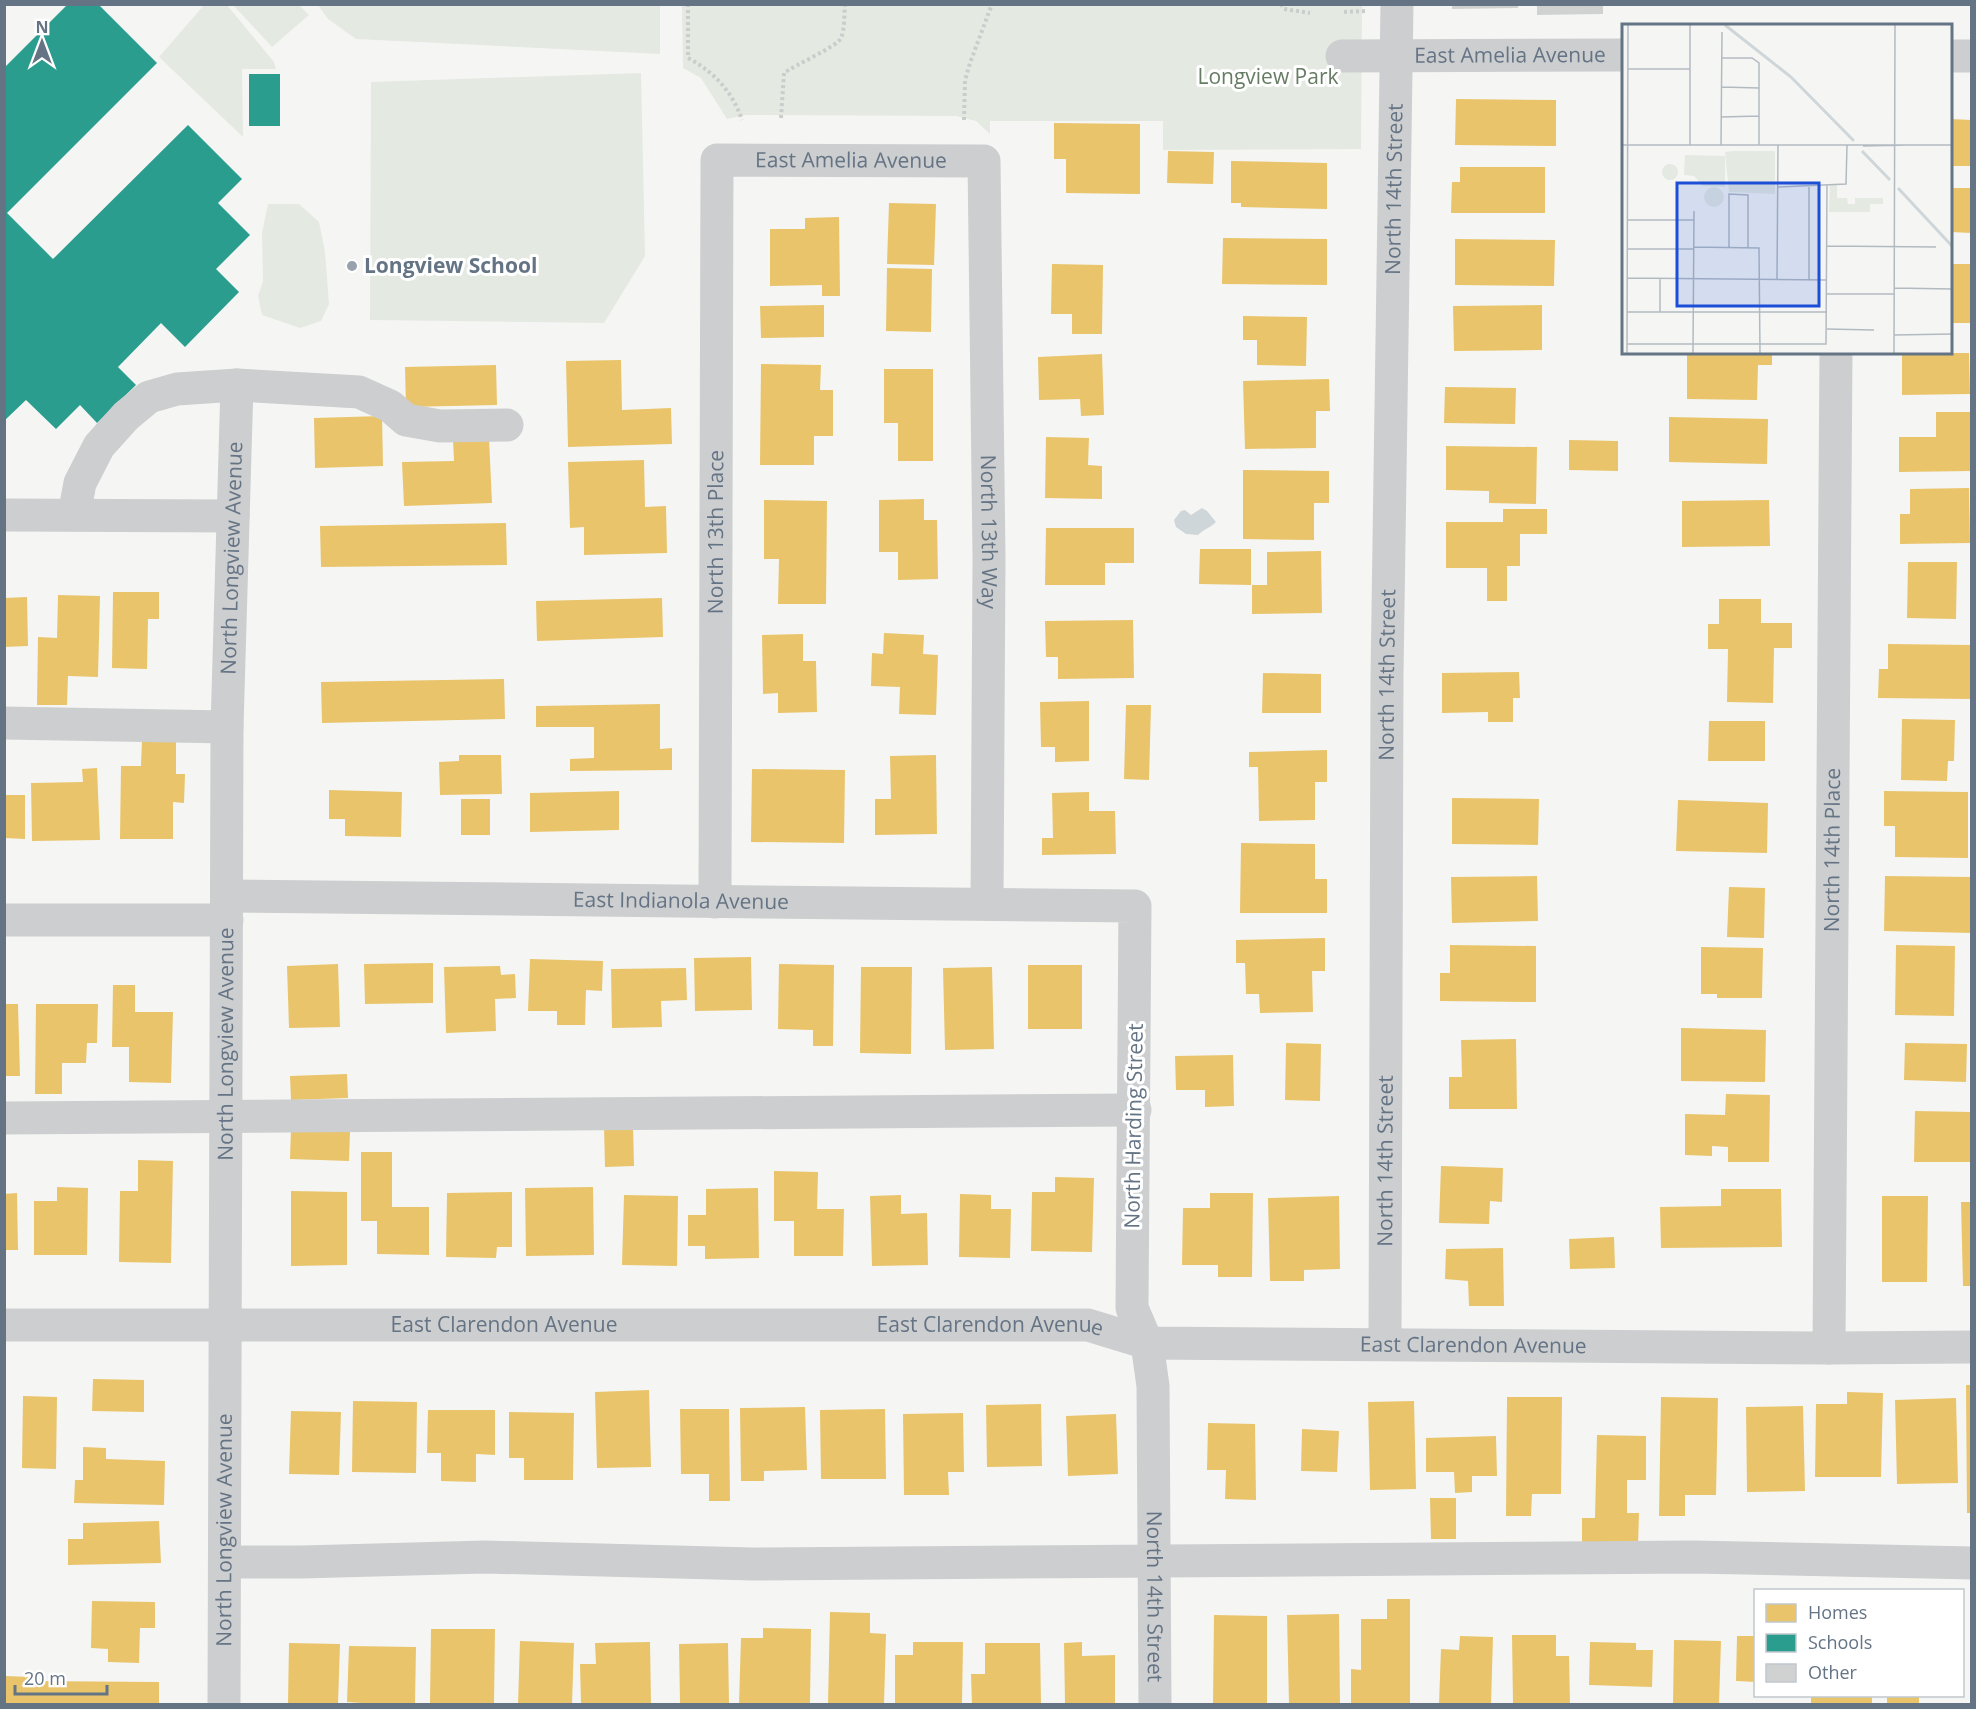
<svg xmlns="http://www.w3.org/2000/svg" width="1976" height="1709" font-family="'Open Sans',sans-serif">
<rect width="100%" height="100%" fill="#f5f6f4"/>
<g fill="#e4e9e2">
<path d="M204,5h23l47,57 2,7h-34l1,68 -84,-80z"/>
<path d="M233,5h66l10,10 -37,32z"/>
<path d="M318,5h342v49l-304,-15 -28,-20z"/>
<path d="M682,5h680l-1,144 -198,1v-29h-173v13l-14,-13 -20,-5 -210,-1 -19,4 -26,-41 -18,-10z"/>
<path d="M641,73l4,183 -41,67 -234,-3 1,-238z"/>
<path d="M268,204h31l20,18 6,30 4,52 -8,17 -21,7 -38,-13 -4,-19 5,-15 -1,-48z"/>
</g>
<path fill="#cfd6d9" d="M1202,508l5,3 9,11c-6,6 -12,7 -18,13l-12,-1 -10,-7 -2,-7 7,-9 4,-1 6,5z"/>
<g fill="#e9c46a">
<path d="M1456,99l100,1v46l-101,-1z"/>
<path d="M1950,119l22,1v46h-22z"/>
<path d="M1054,123l86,1v70l-74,-1v-34h-12z"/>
<path d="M1168,151l46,1 -1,32 -46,-1z"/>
<path d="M1231,161l96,2v46l-86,-2v-4h-10z"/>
<path d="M1460,167h85v46h-94l1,-31h8z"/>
<path d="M1950,188h22v45l-22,-1z"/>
<path d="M889,203l47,1 -2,61 -47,-1z"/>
<path d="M839,217l1,79h-18v-11l-52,1v-57h35v-11z"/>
<path d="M1223,238l104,1v46l-105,-1z"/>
<path d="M1455,239l100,1 -1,46 -99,-1z"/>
<path d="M1052,264l51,1 -1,69h-30v-20h-21z"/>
<rect x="1950" y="264" width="22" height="59"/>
<path d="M887,268l45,1 -1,63 -45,-1z"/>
<path d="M824,305v32l-63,1 -1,-32z"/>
<path d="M1542,305v45l-88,1 -1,-45z"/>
<path d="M1243,316l64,1 -1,49 -49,-1v-25h-14z"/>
<path d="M1687,352h85v13h-14l-1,35 -70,-1z"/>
<path d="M1902,353h67l1,41 -68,1z"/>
<path d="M1102,354l2,61 -23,1 -1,-17 -41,1 -1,-43z"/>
<path d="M621,360l1,50 49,-2 1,36 -104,3 -2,-86z"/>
<path d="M761,364l60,1 -1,25h13v46h-19v29h-54z"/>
<path d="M496,365l1,40 -91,2 -1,-40z"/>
<path d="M884,369h49v92h-35v-38h-14z"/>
<path d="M1329,379l1,32h-14v37l-71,1 -2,-68z"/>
<path d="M1445,387l71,1 -1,36 -71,-1z"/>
<path d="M1936,412h36v59l-73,1v-35h37z"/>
<path d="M382,416l1,50 -68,2 -1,-50z"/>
<path d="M1669,417l99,2 -1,45 -98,-2z"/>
<path d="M1046,437l43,1 -1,27 14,1v33l-57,-1z"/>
<path d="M489,438l3,65 -88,3 -2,-44 52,-1 -1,-22z"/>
<path d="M1569,440l49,1v30l-49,-1z"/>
<path d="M1446,446l91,1 -1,57 -47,-1v-12l-43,-1z"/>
<path d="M644,460l1,47 21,-1 1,47 -83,2v-28l-14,1 -2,-66z"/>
<path d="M1243,470l86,1v32h-15v37l-71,-1z"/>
<path d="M1969,488l1,55 -70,1v-30h10v-25z"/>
<path d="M924,499v21h13l1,59 -40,1v-28h-19v-52z"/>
<path d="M764,500l63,1 -1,103h-48l1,-45h-15z"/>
<path d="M1769,500l1,46 -88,1v-46z"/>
<path d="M1503,509h44v25h-27v32h-13v35h-20v-33h-41v-46h57z"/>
<path d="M506,523l1,42 -186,2 -1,-41z"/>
<path d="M1046,528h88v35h-29v22h-60z"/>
<path d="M1200,549h51v36l-52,-1z"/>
<path d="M1321,551l1,62 -70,1v-29h15v-33z"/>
<path d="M1908,562h49l-1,57 -49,-1z"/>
<path d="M113,592h46v27h-11l-1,50 -35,-1z"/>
<path d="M58,595l42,1 -2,81 -30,-1 -1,29h-30l1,-68 19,1z"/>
<path d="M27,597l1,49 -24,1v-49z"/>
<path d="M662,598l1,39 -126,4 -1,-40z"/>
<path d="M1719,599h42v24h31v25h-18l-1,55 -46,-1 1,-53h-20v-25h11z"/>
<path d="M1133,620l1,58 -76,1v-22h-12l-1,-36z"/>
<path d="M884,633l40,2 -1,19 15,1 -2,60 -37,-1 1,-27 -29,-1 1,-33 11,1z"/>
<path d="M803,634v27h13l1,51 -39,1v-20l-15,1 -1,-59z"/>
<path d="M1888,644l84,1v54l-94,-1 1,-29h9z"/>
<path d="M1519,672l1,26h-7v24h-25v-10l-46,1v-40z"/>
<path d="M1263,673l58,1v39h-59z"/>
<path d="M504,679l1,40 -183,4 -1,-41z"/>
<path d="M1089,701v60l-34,1v-15h-14l-1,-45z"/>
<path d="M660,704v45l12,-1v22l-102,1v-12l24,-1v-31h-58v-21z"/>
<path d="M1126,705h25l-2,75 -25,-1z"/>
<path d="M1902,719l53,1 -1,41h-6l-1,20 -46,-1z"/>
<path d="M1709,721h56v40h-57z"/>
<path d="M142,740h34v34h9l-1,29 -11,-1v37h-53l1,-73h20z"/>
<path d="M1327,750v32h-12v38l-56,1 -1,-54h-9v-15z"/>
<path d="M459,755h42l1,39 -62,1 -1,-33 20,-1z"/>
<path d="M936,755l1,79 -62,1v-36h16l-1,-43z"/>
<path d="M97,768l3,72 -68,1 -1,-58 52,-1 -1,-13z"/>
<path d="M752,769l93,1 -1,73 -93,-1z"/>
<path d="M329,790l73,2 -1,45 -56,-1v-17h-16z"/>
<path d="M619,791v39l-89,2v-39z"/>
<path d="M1884,791l84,1v66l-73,-1v-31h-11z"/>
<path d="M1089,792v19h26l1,43 -74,1v-17h11l-1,-45z"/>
<path d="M4,795h21v44l-21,-1z"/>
<path d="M1452,798l87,1 -1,46 -86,-1z"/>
<rect x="461" y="799" width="29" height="36"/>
<path d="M1678,800l90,3 -1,50 -91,-2z"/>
<path d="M1241,843l74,1v35h12v34h-87z"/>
<path d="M1537,876l1,45 -86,2 -1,-46z"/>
<path d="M1885,876l87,1v56l-88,-2z"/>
<path d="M1729,887l36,1 -1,50 -37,-1z"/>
<path d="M1325,938v33h-13l1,41 -53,1 -1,-19h-13l-1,-31h-9v-23z"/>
<path d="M1450,945l86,1v56l-96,-1v-28h10z"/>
<path d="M1896,945l59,1 -1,70 -59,-1z"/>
<path d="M1701,947l62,1 -1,50h-45v-4h-16z"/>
<path d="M751,957l1,53 -57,1 -1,-53z"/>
<path d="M530,959l73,2 -1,30 -16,-1 -1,35h-28v-14h-29z"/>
<path d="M433,963v40l-68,1 -1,-40z"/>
<path d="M338,964l2,63 -51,1 -2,-62z"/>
<path d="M779,964l55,1 -1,81h-20v-16l-35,-1z"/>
<rect x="1028" y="965" width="54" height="64"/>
<path d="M500,966l1,9 14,-1 1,24 -21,1 1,32 -50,2 -2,-66z"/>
<path d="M861,967h51l-1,87 -51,-1z"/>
<path d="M992,967l2,82 -49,1 -2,-82z"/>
<path d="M686,968l1,32 -26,1 1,26 -50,1 -1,-59z"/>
<path d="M113,985h22v27h38l-2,71 -42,-1v-35h-17z"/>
<path d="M4,1004h14l2,72h-16z"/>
<path d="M36,1004h62l-1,39h-10l-1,20h-24v31h-27z"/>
<path d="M1681,1028l85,2 -1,52 -84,-1z"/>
<path d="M1516,1039l1,70h-68v-32h13l-1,-37z"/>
<path d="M1286,1043l35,1 -1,57 -35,-1z"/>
<path d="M1905,1043l62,1 -1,38 -62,-2z"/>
<path d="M1233,1055l1,51 -29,1v-17h-29l-1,-34z"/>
<path d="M347,1074l1,24 -57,2 -1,-24z"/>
<path d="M1726,1094l44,1 -1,67h-41v-15l-16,-1v10l-27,-1v-41l40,1z"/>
<path d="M1915,1111l57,1v50h-58z"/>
<path d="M604,1125h29l1,41 -29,1z"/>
<path d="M291,1129l59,2 -1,30 -59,-2z"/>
<path d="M361,1152h31v55h37v48l-52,-1v-33h-16z"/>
<path d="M138,1160l35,1 -2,102 -52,-1 1,-71h18z"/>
<path d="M1441,1166l62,2 -1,34 -12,-1 -1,23 -50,-1z"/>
<path d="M774,1171l44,1 -1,37h27l-1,47h-49v-35h-20z"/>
<path d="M1055,1177l39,1 -2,74 -61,-1 1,-59h23z"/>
<path d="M57,1187l31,1 -1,67h-53v-54h23z"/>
<path d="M593,1187l1,68 -68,1 -1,-68z"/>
<path d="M758,1188l1,70 -54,1v-13h-17v-31h18v-26z"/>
<path d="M1721,1189h60l1,58 -121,1 -1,-41 61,-1z"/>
<path d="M291,1191l56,1v73l-56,1z"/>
<path d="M512,1192v55h-15l-1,11 -50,-1 1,-64z"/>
<path d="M17,1193l1,57h-14v-56z"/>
<path d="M1210,1193h43l-1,84h-34v-12h-36l1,-57h27z"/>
<path d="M960,1194l31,1v14h20l-1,49 -51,-1z"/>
<path d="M624,1195l54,1 -1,70 -55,-1z"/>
<path d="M901,1195v19l26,-1 1,52 -56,1 -2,-70z"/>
<path d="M1339,1196l1,73 -36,1v11h-34l-2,-83z"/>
<path d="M1882,1196h46l-1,86h-45z"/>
<path d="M1961,1202h11v84h-9z"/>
<path d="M1614,1237l1,31 -45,1 -1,-30z"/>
<path d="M1503,1248l1,58h-35l-1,-25 -23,-2 1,-30z"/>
<path d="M93,1379l51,1v32l-52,-1z"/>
<path d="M1966,1385h6v128h-5z"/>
<path d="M649,1390l2,77 -54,1 -2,-76z"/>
<path d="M1847,1392l36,1 -2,84h-66l1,-73h31z"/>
<path d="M23,1396l34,1 -1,72 -34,-1z"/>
<path d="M1507,1397h55l-1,97h-29l-1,22h-25z"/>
<path d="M1661,1397l57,1 -2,97h-31v21h-26z"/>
<path d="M1956,1398l2,85 -61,1 -2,-84z"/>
<path d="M353,1401l64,1 -1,71 -64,-1z"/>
<path d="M1414,1401l2,88 -46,1 -2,-88z"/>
<path d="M1041,1404l1,62 -55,1 -1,-62z"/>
<path d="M1803,1406l2,85 -58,1 -1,-85z"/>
<path d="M805,1407l2,63 -43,1v10h-23l-1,-73z"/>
<path d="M680,1409h49l1,92h-21v-27h-28z"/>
<path d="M885,1409l1,70h-65l-1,-69z"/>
<path d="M428,1410h67v45l-19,-1v28l-35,-1v-28h-14z"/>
<path d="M291,1411l50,1 -2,63 -50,-1z"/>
<path d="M509,1412l65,1 -1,67h-49v-22h-15z"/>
<path d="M963,1413l1,59h-16l1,23h-45l-1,-81z"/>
<path d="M1116,1414l2,60 -50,2 -2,-60z"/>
<path d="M1208,1423l47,1 1,76 -31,-1 1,-29h-19z"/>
<path d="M1302,1429l37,2 -2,41 -36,-1z"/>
<path d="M1597,1435l49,1v44h-19v33h12l-1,32 -56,-1v-26h13z"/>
<path d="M1496,1436l1,40h-25v16l-17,1 -1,-21h-28v-34z"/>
<path d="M83,1447l23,1v11l59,2 -1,44 -90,-2 1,-23h8z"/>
<path d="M1430,1498h26v41h-25z"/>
<path d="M159,1521l2,42 -93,2v-26h15v-16z"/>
<path d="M1387,1599h23v105h-59v-35l10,1v-51h26z"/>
<path d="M92,1601l63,1v26h-15l-1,35 -31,-1v-13l-17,-1z"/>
<path d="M830,1612l40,1v20l16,1 -2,70h-56z"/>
<path d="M1339,1614l1,90h-51l-2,-89z"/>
<path d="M1214,1615l53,1v88h-54z"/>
<path d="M763,1628l48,1 -1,75h-71l2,-66h22z"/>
<path d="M431,1629h64l-1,75 -64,-1z"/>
<path d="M1512,1635h44v21h13l1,48h-57z"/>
<path d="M1460,1636l33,1 -2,67h-52l2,-55 18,1z"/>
<path d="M1737,1636h19v46l-20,-1z"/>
<path d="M1674,1640l47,1 -2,63h-46z"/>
<path d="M520,1641l54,2 -2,61h-54z"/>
<path d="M650,1642l1,62h-70l-1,-40h16l-1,-21z"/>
<path d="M913,1642h50l-1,62h-67v-49h18z"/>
<path d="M1082,1642v14l33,-1v48l-50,1 -1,-61z"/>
<path d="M1590,1642l46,1v7h17l-1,37 -63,-2z"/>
<path d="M289,1643l51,1 -2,60 -50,-1z"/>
<path d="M728,1643l1,61h-49l-1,-60z"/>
<path d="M985,1643h55l1,61h-69l-1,-30h14z"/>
<path d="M349,1646l67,1 -1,57h-53v-1l-15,-1z"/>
<path d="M5,1676l25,1v4l129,1v22h-154z"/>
<rect x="1811" y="1696" width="61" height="8"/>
<rect x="1887" y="1696" width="32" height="8"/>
</g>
<g fill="#2a9d8f">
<path d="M68,4h30l59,59 -150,150 46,46 135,-134 54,54 -24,24 32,32 -34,34 23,23 -54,55 -24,-24 -43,44 18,18 -39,38 -17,-18 -24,24 -30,-29 -22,21v-353z"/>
<rect x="249" y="74" width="31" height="52"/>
</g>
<g fill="#d0d1d1">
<path d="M1452,4h66v4l-66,1z"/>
<path d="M1537,4h66v10l-66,1z"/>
</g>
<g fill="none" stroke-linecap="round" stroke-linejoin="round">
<g stroke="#cbcccc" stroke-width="4" stroke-dasharray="3 3" stroke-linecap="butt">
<path d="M688,4v54c26,14 44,33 54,62"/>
<path d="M1281,4l3,5 26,4"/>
<path d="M1344,12l21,-1"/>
<path d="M781,118l3,-45c11,-8 54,-27 57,-35 4,-9 3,-24 4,-34"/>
<path d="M964,120l1,-40 5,-17 22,-59"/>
</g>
<g stroke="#cdcecf" stroke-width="33">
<path id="s1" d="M1342,56l282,-1"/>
<path d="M1950,56h22"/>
<path d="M4,515l229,1"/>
<path d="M74,515l6,-32 19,-37 27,-30 23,-19 28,-8 60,-4 122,7 31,14 16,14 34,6 67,-1"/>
<path d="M4,723l223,4"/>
<path id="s2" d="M227,896l908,10 -3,402 15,35 6,43 2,318"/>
<path id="s3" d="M715,902l2,-742 267,1 5,396 -2,347"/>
<path d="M4,920h223"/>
<path d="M4,1118l1131,-8"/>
<path id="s4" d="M4,1325h1084l59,18 682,5 143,-1"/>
<path id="s5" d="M1385,1344l2,-668 10,-672"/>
<path id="s6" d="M1829,1348l7,-996"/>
<path d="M225,1562h77l183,-5 267,7 941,-7 279,6"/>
<path id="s7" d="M224,1704l3,-977 10,-342"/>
</g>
</g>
<circle fill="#97a2ac" stroke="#fff" stroke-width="2" cx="352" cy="266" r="6"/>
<g text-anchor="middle" stroke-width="6" stroke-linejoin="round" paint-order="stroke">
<g font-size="21" fill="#657485" stroke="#fff">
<text dy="7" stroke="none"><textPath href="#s1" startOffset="168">East Amelia Avenue</textPath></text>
<text dy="7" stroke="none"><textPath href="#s3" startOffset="876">East Amelia Avenue</textPath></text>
<text dy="7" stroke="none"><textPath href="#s5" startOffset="1155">North 14th Street</textPath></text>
<text dy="7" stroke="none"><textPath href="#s3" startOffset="370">North 13th Place</textPath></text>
<text dy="7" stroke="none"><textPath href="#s3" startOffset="1380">North 13th Way</textPath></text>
<text dy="7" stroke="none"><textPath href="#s7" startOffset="1146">North Longview Avenue</textPath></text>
<text dy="7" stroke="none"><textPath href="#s5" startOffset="669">North 14th Street</textPath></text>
<text dy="7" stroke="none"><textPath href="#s6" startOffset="498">North 14th Place</textPath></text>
<text dy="7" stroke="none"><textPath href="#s2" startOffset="454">East Indianola Avenue</textPath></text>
<text dy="7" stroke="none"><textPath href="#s7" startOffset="660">North Longview Avenue</textPath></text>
<text transform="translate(1134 1126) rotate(-89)" y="7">North Harding Street</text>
<text dy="7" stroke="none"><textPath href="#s5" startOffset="183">North 14th Street</textPath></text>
<text dy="7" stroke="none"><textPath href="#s4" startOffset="500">East Clarendon Avenue</textPath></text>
<text dy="7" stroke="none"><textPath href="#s4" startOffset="986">East Clarendon Avenue</textPath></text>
<text dy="7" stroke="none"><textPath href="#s4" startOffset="1472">East Clarendon Avenue</textPath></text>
<text dy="7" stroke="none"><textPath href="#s7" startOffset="174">North Longview Avenue</textPath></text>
<text dy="7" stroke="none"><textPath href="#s2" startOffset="1602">North 14th Street</textPath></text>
</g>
<g font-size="21" fill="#677c64" stroke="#fff">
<text x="1268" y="84">Longview Park</text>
</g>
<g font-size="21" font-weight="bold" fill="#657485" stroke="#fff" text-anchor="start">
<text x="364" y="273">Longview School</text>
</g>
</g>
<g transform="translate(1622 24)">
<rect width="330" height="330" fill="#f5f6f4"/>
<path d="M110,127h43v43l-46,-2 -4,-40zM63,131l40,1v31l-22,-1 -9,-10 -10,-1zM40 148a8 8 0 1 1 16 0a8 8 0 1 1-16 0ZM208,161h7v13h10l1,6h7v-6h28v6h-13v8h-41zM82 173a10 10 0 1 1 20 0a10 10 0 1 1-20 0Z" fill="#e4e9e2"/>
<path fill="none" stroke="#cfd6d9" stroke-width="3" d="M103,1l66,52 63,64M240,127l28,29M276,164l54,58"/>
<path fill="none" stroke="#b2bac1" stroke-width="1.5" d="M100,34h30l7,5v82M6,45h62M100,63l37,1M99,93l38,-1M0,121h330M68,121v-120M99,121l1,-113M241,122l43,-1M156,163l68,-3 1,-39M5,196h67M205,222l109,1M72,223l65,1 1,105M107,224v-54l19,1v53M5,225h67M5,254l200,2M155,256l1,-135M187,256v-93M272,264l58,1M205,270h67M5,288h200M38,288v-34M205,305l47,1M272,311l58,-1M5,320h199l1,-159M5,329l1,-328M71,329l1,-142M272,329l1,-328"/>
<path fill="#1d4ed8" fill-opacity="0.15" stroke="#1d4ed8" stroke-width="3" d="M55,159h142v123h-142z"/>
<rect width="330" height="330" fill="none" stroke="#657485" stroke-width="3"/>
</g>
<rect width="1976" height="1709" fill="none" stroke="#657485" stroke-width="12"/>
<rect x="1754" y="1589" width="210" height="108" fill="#ffffff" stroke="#c1c7ce" stroke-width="1.5"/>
<rect x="1766" y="1604" width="30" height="18" fill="#e9c46a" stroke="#c1c7ce" stroke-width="1.5"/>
<text x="1808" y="1619" font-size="18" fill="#657485">Homes</text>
<rect x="1766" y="1634" width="30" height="18" fill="#2a9d8f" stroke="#c1c7ce" stroke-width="1.5"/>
<text x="1808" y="1649" font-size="18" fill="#657485">Schools</text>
<rect x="1766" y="1664" width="30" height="18" fill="#d0d1d1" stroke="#c1c7ce" stroke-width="1.5"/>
<text x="1808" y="1679" font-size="18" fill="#657485">Other</text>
<g transform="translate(42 42)" stroke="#ffffff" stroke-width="4.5" paint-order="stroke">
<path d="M0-4.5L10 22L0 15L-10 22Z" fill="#657485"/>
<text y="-9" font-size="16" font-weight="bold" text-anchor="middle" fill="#657485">N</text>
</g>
<path d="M15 1685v9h92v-9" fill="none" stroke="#657485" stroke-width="3"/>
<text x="24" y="1685" font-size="18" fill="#657485" stroke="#ffffff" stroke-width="4.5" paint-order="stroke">20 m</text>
</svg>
